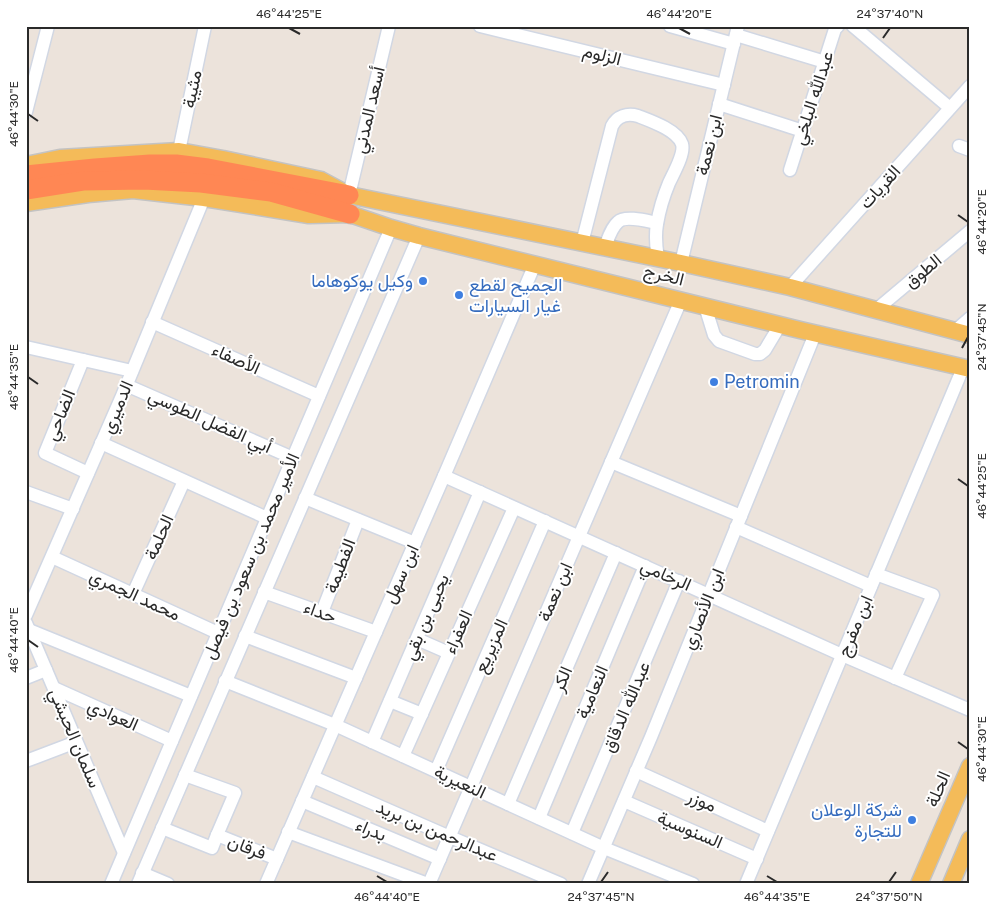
<svg xmlns="http://www.w3.org/2000/svg" width="996" height="910" font-family="'Public Sans',Vazirmatn,sans-serif">
<rect width="100%" height="100%" fill="#ece3db"/>
<g fill="none" stroke-linecap="round" stroke-linejoin="round">
<g stroke="#d1d7e3" stroke-width="15">
<g id="minor">
<path d="M480,26l244,59"/>
<path d="M670,26l64,18"/>
<path d="M853,26l97,82"/>
<path d="M736,35l89,27"/>
<path d="M719,104l84,27"/>
<path d="M26,112l22,-86"/>
<path d="M959,146l11,4"/>
<path d="M179,151l26,-125"/>
<path d="M790,170l45,-141 3,-3"/>
<path d="M349,195l40,-169"/>
<path d="M582,243l30,-117c5,-10 15,-13 26,-10 13,5 39,14 44,28 3,10 -9,30 -13,39 -5,12 -10,29 -12,41 -2,12 -1,23 1,34"/>
<path d="M605,247c3,-8 6,-19 13,-25 7,-7 29,-1 39,1"/>
<path d="M681,263l57,-237"/>
<path d="M790,287l180,-201"/>
<path d="M705,306l9,29 5,6 36,13h5l5,-4 15,-25"/>
<path d="M876,310l94,-79"/>
<path d="M152,322l167,74"/>
<path d="M955,331l15,-13"/>
<path d="M26,347l106,24"/>
<path d="M83,360l-38,93 43,20"/>
<path d="M126,385l167,73"/>
<path d="M101,443l166,75"/>
<path d="M611,462l130,54"/>
<path d="M444,476l398,179 128,55"/>
<path d="M26,492l47,17"/>
<path d="M305,498l110,45"/>
<path d="M736,527l135,59"/>
<path d="M52,557l166,76"/>
<path d="M876,574l57,21 -38,83"/>
<path d="M264,592l112,40"/>
<path d="M133,594l51,-113"/>
<path d="M322,612l36,-92"/>
<path d="M26,615l96,-219 82,-198"/>
<path d="M26,623l98,230"/>
<path d="M29,630l162,66"/>
<path d="M245,636l111,42"/>
<path d="M417,639l32,14"/>
<path d="M26,678l20,-8"/>
<path d="M225,681l110,44 269,123 89,36"/>
<path d="M54,688l118,53"/>
<path d="M390,701l32,13"/>
<path d="M372,742l108,-250"/>
<path d="M403,756l111,-248"/>
<path d="M26,761l50,-19"/>
<path d="M436,771l109,-250"/>
<path d="M636,771l132,60"/>
<path d="M185,775l50,18 -18,42 60,24"/>
<path d="M313,777l137,60 111,47"/>
<path d="M302,801l138,58"/>
<path d="M624,801l133,58"/>
<path d="M508,804l108,-251"/>
<path d="M539,818l106,-252"/>
<path d="M162,828l50,20 5,-13"/>
<path d="M288,832l140,52"/>
<path d="M572,833l107,-252"/>
<path d="M142,873l26,11"/>
<path d="M111,884l280,-656"/>
<path d="M138,884l281,-648"/>
<path d="M266,884l178,-408 91,-212"/>
<path d="M429,884l252,-584"/>
<path d="M588,884l63,-147 164,-403"/>
<path d="M746,884l217,-516"/>
</g>
</g>
<g stroke="#c3c3c3" stroke-width="19">
<g id="major">
<path d="M26,165l34,-7 119,-7 44,8 98,21 28,15 332,68 109,24 180,48"/>
<path d="M26,203l62,-9 45,-4 71,8 105,17 41,-1 41,14 28,8 381,94 170,39"/>
<path d="M919,884l51,-118"/>
<path d="M951,884l19,-45"/>
</g>
</g>
<g stroke="#c3c3c3" stroke-width="21">
<g id="highway">
<path d="M26,175l69,-7 55,-4h26l32,4 141,27"/>
<path d="M26,190l57,-9 61,-1 57,3 70,9 79,22"/>
</g>
</g>
<use href="#minor" stroke="#fff" stroke-width="12"/>
<use href="#major" stroke="#f4bb59" stroke-width="16"/>
<use href="#highway" stroke="#ff8754" stroke-width="19"/>
</g>
<path fill="none" stroke="#2a2a2a" stroke-width="2" d="M289,28l11,6M679,28l11,6M883,38l7,-10M28,114l10,7M958,215l10,7M962,348l6,-11M28,377l10,7M958,479l10,7M28,640l10,7M958,742l10,7M377,876l10,6M767,876l10,6M601,882l7,-10M889,882l7,-10"/>
<g fill="#3f7fe0" stroke="#fff" stroke-width="2">
<circle cx="423" cy="281" r="5"/>
<circle cx="459" cy="295" r="5"/>
<circle cx="714" cy="382" r="5"/>
<circle cx="912" cy="820" r="5"/>
</g>
<g text-anchor="middle" stroke-width="4" stroke-linejoin="round" paint-order="stroke">
<g font-size="18" fill="#2a2a2a" stroke="#fff">
<text transform="translate(602 55) rotate(14)" y="6">الزلوم</text>
<text transform="translate(192 89) rotate(-78)" y="6">مثيبة</text>
<text transform="translate(813 98) rotate(-72)" y="6">عبدالله البلخي</text>
<text transform="translate(369 110) rotate(-77)" y="6">أسعد المدني</text>
<text transform="translate(709 145) rotate(-76)" y="6">ابن نعمة</text>
<text transform="translate(880 187) rotate(-48)" y="6">القريات</text>
<text transform="translate(923 271) rotate(-40)" y="6">الطوق</text>
<text transform="translate(664 275) rotate(14)" y="6">الخرج</text>
<text transform="translate(236 359) rotate(24)" y="6">الأصفاء</text>
<text transform="translate(117 407) rotate(-67)" y="6">الدميري</text>
<text transform="translate(60 415) rotate(-68)" y="6">الضاحي</text>
<text transform="translate(210 421) rotate(24)" y="6">أبي الفضل الطوسي</text>
<text transform="translate(159 537) rotate(-66)" y="6">الحلمة</text>
<text transform="translate(251 556) rotate(-67)" y="6">الأمير محمد بن سعود بن فيصل</text>
<text transform="translate(340 566) rotate(-69)" y="6">الفطيمة</text>
<text transform="translate(401 574) rotate(-66)" y="6">ابن سهل</text>
<text transform="translate(666 575) rotate(24)" y="6">الرخامي</text>
<text transform="translate(555 592) rotate(-67)" y="6">ابن نعمة</text>
<text transform="translate(135 595) rotate(25)" y="6">محمد الجمري</text>
<text transform="translate(703 609) rotate(-68)" y="6">ابن الأنصاري</text>
<text transform="translate(320 612) rotate(20)" y="6">حداء</text>
<text transform="translate(426 617) rotate(-67)" y="6">يحيى بن بقي</text>
<text transform="translate(855 626) rotate(-67)" y="6">ابن مفرج</text>
<text transform="translate(458 632) rotate(-66)" y="6">العفراء</text>
<text transform="translate(491 646) rotate(-66)" y="6">المزيريع</text>
<text transform="translate(562 679) rotate(-67)" y="6">الكر</text>
<text transform="translate(592 692) rotate(-67)" y="6">النعامية</text>
<text transform="translate(626 707) rotate(-67)" y="6">عبدالله الدقاق</text>
<text transform="translate(113 715) rotate(24)" y="6">العوادي</text>
<text transform="translate(75 738) rotate(67)" y="6">سلمان الحبشي</text>
<text transform="translate(460 782) rotate(25)" y="6">النعيرية</text>
<text transform="translate(938 789) rotate(-67)" y="6">الحلة</text>
<text transform="translate(702 801) rotate(24)" y="6">موزر</text>
<text transform="translate(371 830) rotate(23)" y="6">بدراء</text>
<text transform="translate(690 830) rotate(23)" y="6">السنوسية</text>
<text transform="translate(437 831) rotate(23)" y="6">عبدالرحمن بن بريد</text>
<text transform="translate(247 847) rotate(21)" y="6">فرقان</text>
</g>
<g font-size="18" fill="#366cbe" stroke="#fff" text-anchor="end">
<text x="413" y="287">وكيل يوكوهاما</text>
<text x="469" y="291" text-anchor="start">الجميح لقطع<tspan x="469" dy="21">غيار السيارات</tspan></text>
<text x="724" y="388" text-anchor="start">Petromin</text>
<text x="902" y="816">شركة الوعلان<tspan x="902" dy="21">للتجارة</tspan></text>
</g>
</g>
<rect width="996" height="910" fill="none" stroke="#ffffff" stroke-width="55"/>
<rect x="28" y="28" width="940" height="854" fill="none" stroke="#2a2a2a" stroke-width="2"/>
<g font-size="12" text-anchor="middle" fill="#2a2a2a">
<text x="289" y="18">46°44'25"E</text>
<text x="679" y="18">46°44'20"E</text>
<text x="890" y="18">24°37'40"N</text>
<text transform="translate(14 114) rotate(-90)" y="4">46°44'30"E</text>
<text transform="translate(982 222) rotate(-90)" y="4">46°44'20"E</text>
<text transform="translate(982 337) rotate(-90)" y="4">24°37'45"N</text>
<text transform="translate(14 377) rotate(-90)" y="4">46°44'35"E</text>
<text transform="translate(982 486) rotate(-90)" y="4">46°44'25"E</text>
<text transform="translate(14 640) rotate(-90)" y="4">46°44'40"E</text>
<text transform="translate(982 749) rotate(-90)" y="4">46°44'30"E</text>
<text x="387" y="901">46°44'40"E</text>
<text x="601" y="901">24°37'45"N</text>
<text x="777" y="901">46°44'35"E</text>
<text x="889" y="901">24°37'50"N</text>
</g>
</svg>
